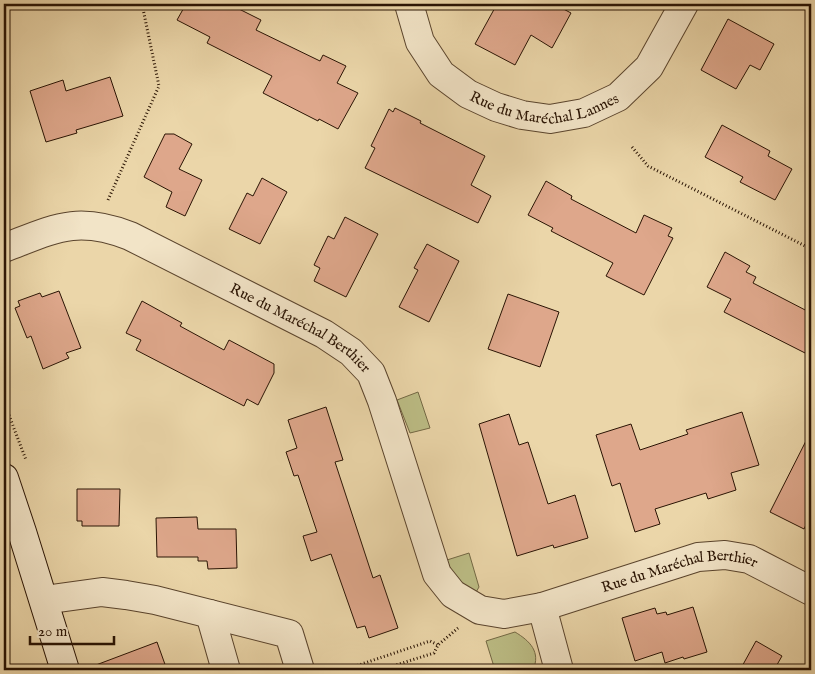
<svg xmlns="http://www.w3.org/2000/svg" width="815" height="674" font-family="'IM FELL English',serif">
<rect width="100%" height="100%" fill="#ebd6a9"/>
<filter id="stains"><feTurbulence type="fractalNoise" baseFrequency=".004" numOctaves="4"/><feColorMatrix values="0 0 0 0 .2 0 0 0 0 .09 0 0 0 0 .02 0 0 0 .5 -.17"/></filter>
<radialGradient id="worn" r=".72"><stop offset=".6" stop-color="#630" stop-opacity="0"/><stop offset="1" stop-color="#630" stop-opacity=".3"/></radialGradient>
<g fill="#bcbd85" stroke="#736844">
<path d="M418,392l12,36 -20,5 -13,-33z"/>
<path d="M469,553l10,34 -4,7 -19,-11 -9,-23z"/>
<path d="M515,632c15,9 26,20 18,38h-38l-9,-29z"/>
</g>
<g fill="#dea78b" stroke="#2a1404">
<path d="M186,4h43l32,16 -5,10 64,31 3,-6 23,11 -9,17 21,10 -20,36 -19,-10 -1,2 -55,-28 9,-17 -65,-33 3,-6 -33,-17z"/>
<path d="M497,4h57l17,9 -19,35 -21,-13 -16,30 -40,-21z"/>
<path d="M728,19l46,25 -14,26 -10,-5 -14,24 -35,-19z"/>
<path d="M110,77l13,39 -47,14 1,3 -31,9 -16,-51 33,-11 3,11z"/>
<path d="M395,108l26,13 -1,2 65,33 -14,29 20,11 -13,27 -113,-55 10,-20 -4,-2 18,-37 4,3z"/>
<path d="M722,125l48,26 -2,5 24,13 -17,31 -35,-18 3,-5 -38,-20z"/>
<path d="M165,134h9l18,10 -13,25 23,11 -17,36 -19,-9 6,-15 -28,-15z"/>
<path d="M262,178l25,14 -27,52 -31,-15 18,-36 6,3z"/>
<path d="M546,181l26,15 -1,3 65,34 8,-18 28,13 -4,8 5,2 -29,57 -38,-19 7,-13 -62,-32 2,-3 -25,-13z"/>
<path d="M345,217l33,17 -32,63 -32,-16 6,-13 -6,-3 14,-29 6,3z"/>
<path d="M427,244l32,17 -30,61 -30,-15 19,-37 -4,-2z"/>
<path d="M725,252l25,14 -4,6 10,5 -3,6 58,30v43l-87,-44 7,-13 -24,-12z"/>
<path d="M59,291l22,57 -15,5 3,5 -26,11 -12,-33 -4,2 -12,-30 5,-2 -2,-5 22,-8 2,4z"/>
<path d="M508,294l51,18 -19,55 -52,-18z"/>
<path d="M142,301l40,22 -2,3 44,24 5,-10 45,24v9l-16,32 -11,-6 -3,7 -108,-56 5,-10 -15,-7z"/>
<path d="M326,407l17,53 -8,2 38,116 7,-3 18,53 -29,10 -4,-12 -8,2 -26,-74 -20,7 -8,-25 14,-4 -19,-57 -4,1 -8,-24 11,-4 -9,-28z"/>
<path d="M742,412l17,53 -28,8 5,17 -28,9 -2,-6 -51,16 5,15 -25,8 -15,-49 -8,3 -16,-51 35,-11 9,26 48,-16 -2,-4z"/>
<path d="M509,414l10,31 9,-3 20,62 27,-9 13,43 -34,10 -1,-3 -36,11 -38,-132z"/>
<path d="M811,431v84l-7,14 -34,-17z"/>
<path d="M77,489h43l-1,37h-37v-5h-5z"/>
<path d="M197,517l1,12h38l1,39 -29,1 -1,-8h-9v-4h-41l-1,-39z"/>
<path d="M693,607l14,45 -23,7 -1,-2 -18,6 -3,-11 -27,9 -13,-43 33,-10 2,6 9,-2 1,3z"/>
<path d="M756,641l26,15 -8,14h-34z"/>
<path d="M157,642l10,28h-78l-1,-2z"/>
</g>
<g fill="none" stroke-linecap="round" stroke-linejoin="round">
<g stroke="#5a442d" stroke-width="30">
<g id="minor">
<path id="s1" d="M409,4l11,38 21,32 27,20 28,13 26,8 28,4 34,-6 34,-16 31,-30 35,-63"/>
<path id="s2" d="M4,248c50,-19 72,-33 126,-12l194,98 27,18 20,21 11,28 55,173 16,20 27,16 24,4 38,-7 156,-50 27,-2 24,4 62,32"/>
<path d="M44,600l58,-8 24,3 29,5 134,34 11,36"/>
<path d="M542,607l17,63"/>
<path d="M210,614l16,56"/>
</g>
</g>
<g stroke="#2a1404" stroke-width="30">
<path id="secondary" d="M4,478l18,54 43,138"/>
</g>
<g stroke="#2a1404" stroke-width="3" stroke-dasharray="1 2.5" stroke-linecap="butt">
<path d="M632,147l16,19 163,83"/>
<path d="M108,200l51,-114 -17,-82"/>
<path d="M4,402l22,58"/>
<path d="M344,670l86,-29 8,4"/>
<path d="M380,670l54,-17 4,-8 20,-17"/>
</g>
<use href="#minor" stroke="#f2e4c7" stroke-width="28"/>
<use href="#secondary" stroke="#f2e4c7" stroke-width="28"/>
</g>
<g text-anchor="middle" stroke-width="4.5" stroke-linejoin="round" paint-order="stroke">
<g font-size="15" fill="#2a1404" stroke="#f2e4c7">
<text dy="5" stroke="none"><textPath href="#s1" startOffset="192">Rue du Maréchal Lannes</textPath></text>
<text dy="5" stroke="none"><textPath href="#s2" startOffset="325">Rue du Maréchal Berthier</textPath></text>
<text dy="5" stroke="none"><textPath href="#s2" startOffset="885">Rue du Maréchal Berthier</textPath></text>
</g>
</g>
<rect width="815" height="674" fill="none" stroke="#ebd6a9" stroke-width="20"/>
<rect x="5" y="5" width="805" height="664" fill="none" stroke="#2a1404" stroke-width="2.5"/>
<rect x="10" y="10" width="795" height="654" fill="none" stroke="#2a1404"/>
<path d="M30 636v8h84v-8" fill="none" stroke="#2a1404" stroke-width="2.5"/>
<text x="38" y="636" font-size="15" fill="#2a1404" stroke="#f2e4c7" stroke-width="4" paint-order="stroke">20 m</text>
<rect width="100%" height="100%" filter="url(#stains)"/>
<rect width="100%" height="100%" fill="url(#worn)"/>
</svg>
